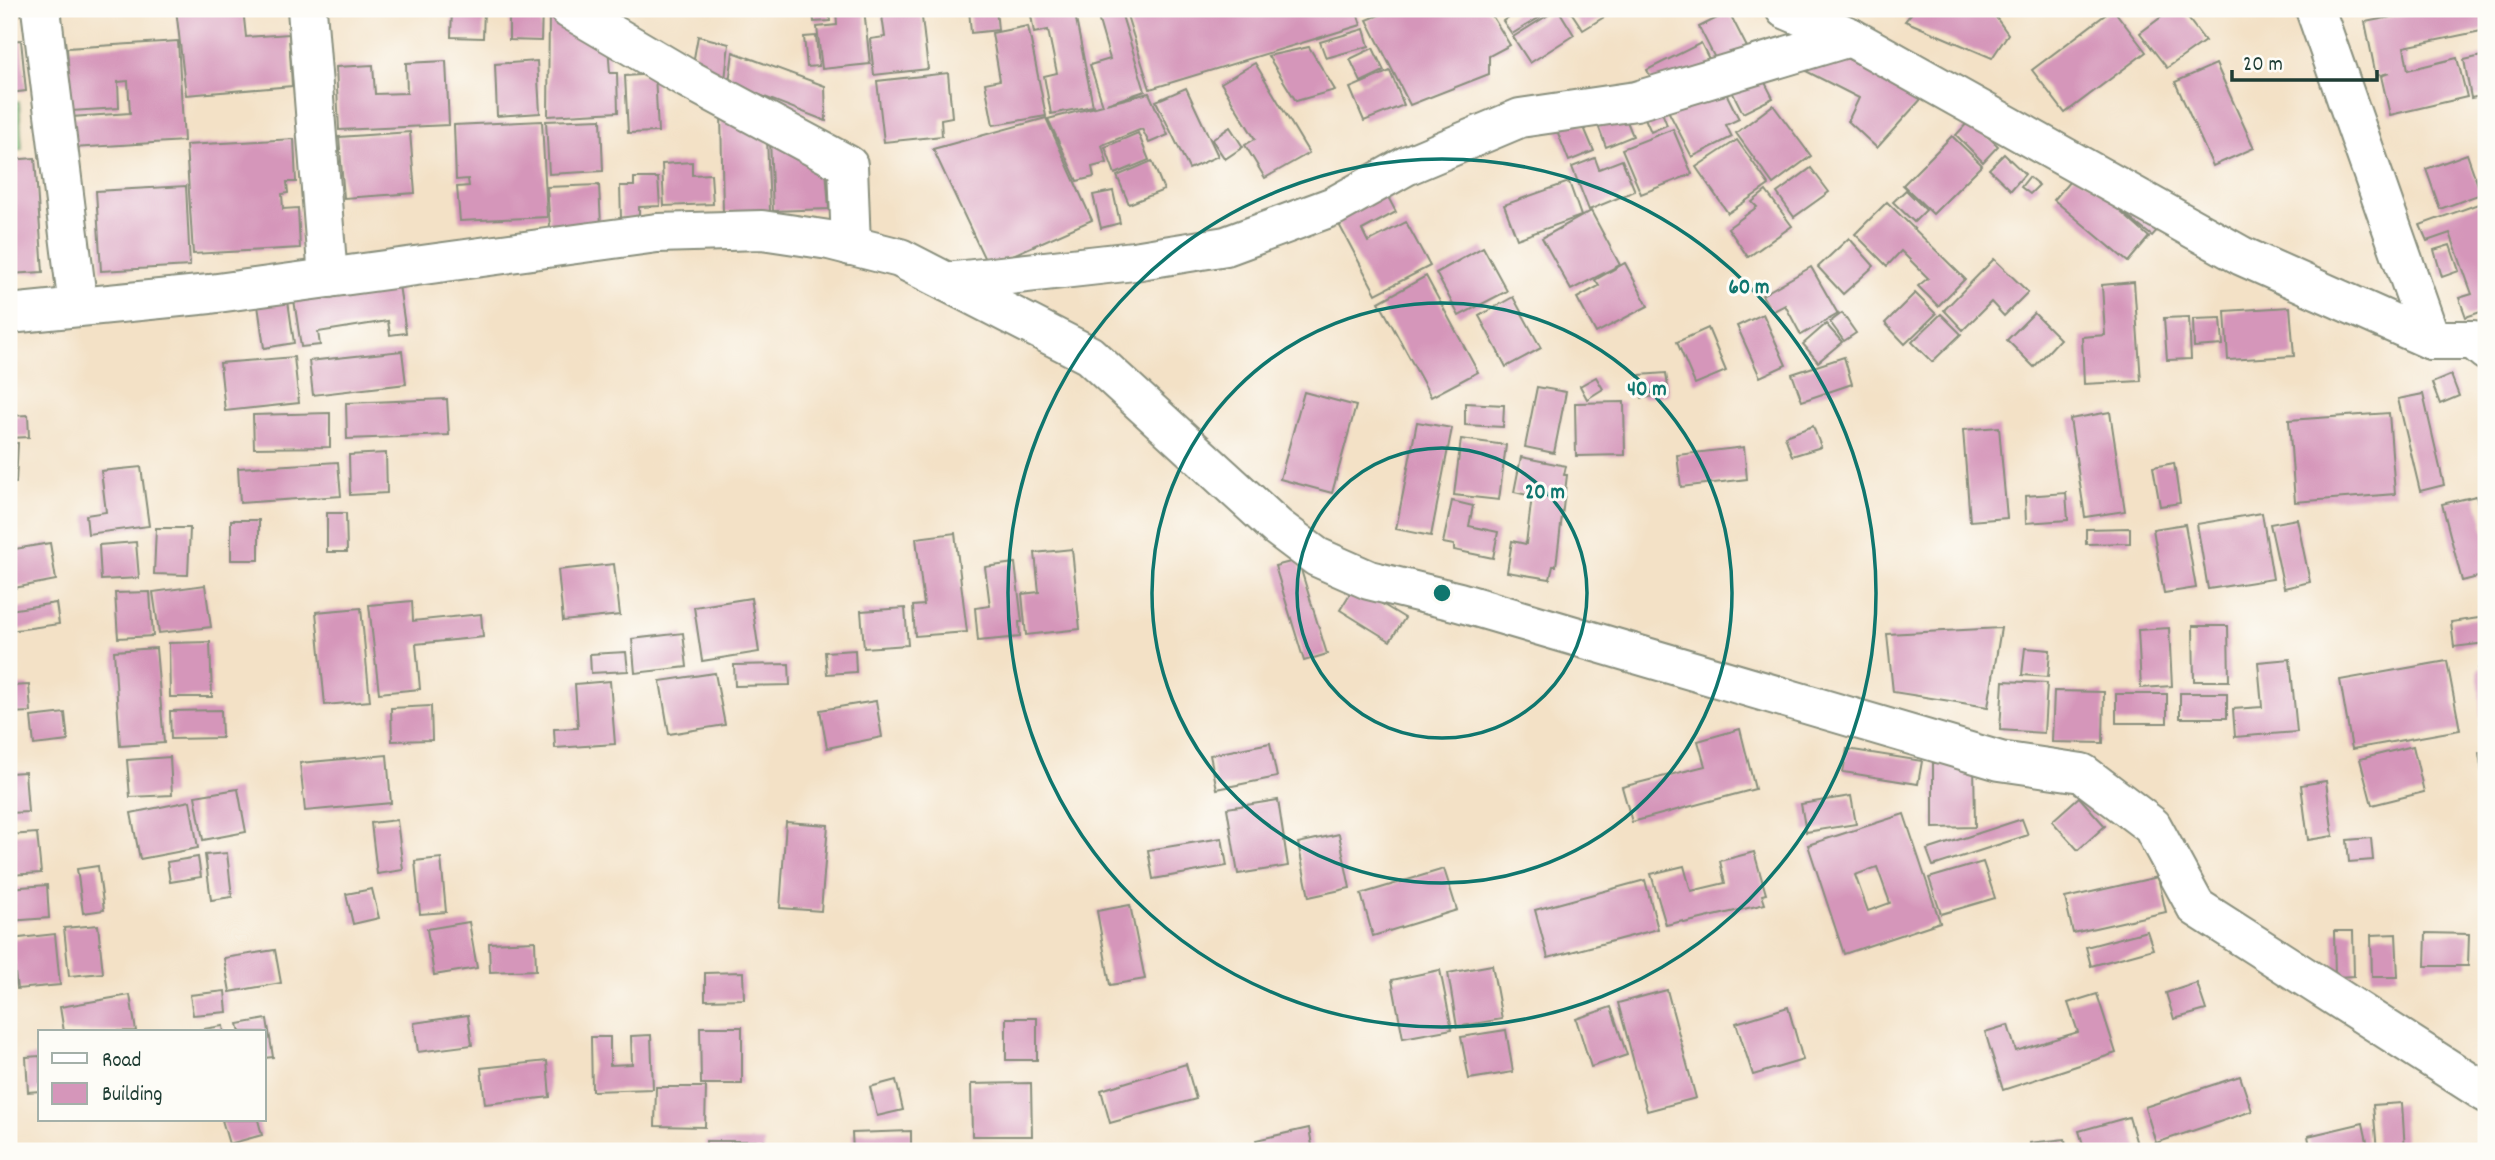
<svg xmlns="http://www.w3.org/2000/svg" width="2495" height="1160" font-family="Dekko,sans-serif">
<rect width="100%" height="100%" fill="#fdfcf7"/>
<filter id="ink" filterUnits="userSpaceOnUse"><feTurbulence type="fractalNoise" baseFrequency=".0143" numOctaves="2"/><feDisplacementMap in="SourceGraphic" scale="14" xChannelSelector="R" yChannelSelector="G"/><feConvolveMatrix kernelMatrix="1 2 1 2 8 2 1 2 1" color-interpolation-filters="sRGB"/></filter>
<filter id="wash" filterUnits="userSpaceOnUse"><feTurbulence type="fractalNoise" baseFrequency=".00686" numOctaves="4" result="noise"/><feDisplacementMap in="SourceGraphic" scale="28" xChannelSelector="R" yChannelSelector="G"/><feGaussianBlur stdDeviation="1.57" result="paint"/><feColorMatrix in="noise" values="0 0 0 0 0 0 0 0 0 0 0 0 0 0 0 0 0 1.4 0 .05"/><feComposite in="paint" operator="in"/></filter>
<g filter="url(#wash)">
<rect width="100%" height="100%" fill="#f3e1c6"/>
<path fill="#90ce84" stroke="#58865c" stroke-width="2" d="M19,102l3,47 -13,1v-47z"/>
<g id="blocks">
<g fill="#d596ba" fill-rule="evenodd">
<path d="M176,9h67l3,28 43,-3 3,52 -106,9z"/>
<path d="M452,9h32l-1,29 -32,-1z"/>
<path d="M509,9h33l-1,32 -32,-1z"/>
<path d="M813,9h16l1,12 -16,1z"/>
<path d="M836,9h28l6,55 -48,5 -5,-42 20,-2z"/>
<path d="M881,9h40l7,60 -54,6 -4,-36 15,-2z"/>
<path d="M969,9h27l2,21 -27,3z"/>
<path d="M1030,9h44l19,97 -42,8 -7,-38 13,-3 -9,-43 -14,3z"/>
<path d="M1078,9h42l25,82 -39,13 43,-11 19,42 -19,8 -7,-14 -40,16 5,18 -15,4 2,10 -17,4 -29,-62 55,-14 -13,-40 20,-6 -13,-45 -15,5z"/>
<path d="M1125,9h231l5,16 -211,64z"/>
<path d="M1394,9h94l22,36 -21,11v18l-79,31 -43,-85z"/>
<path d="M1521,9h15l4,8 -28,17 -9,-13z"/>
<path d="M1558,9l16,26 -44,28 -17,-26z"/>
<path d="M1569,9h36l4,5 -26,16z"/>
<path d="M1915,9h75l18,25 -16,24 -87,-37z"/>
<path d="M2113,9l33,43 -81,61 -33,-43z"/>
<path d="M2172,9h9l24,32 -38,27 -27,-35z"/>
<path d="M2433,9h48l5,21 -82,17 4,23 49,-12 10,39 -77,18 -9,-39 8,-3 -13,3 -11,-54z"/>
<path d="M549,11l59,34 2,28h7l1,39 -70,4z"/>
<path d="M1729,12l44,86 -30,15 -44,-86z"/>
<path d="M1028,26l18,90 -53,9 -8,-42 15,-3 -8,-47z"/>
<path d="M1364,29l5,17 -43,12 -6,-16z"/>
<path d="M698,36l31,8 -4,36 -33,-11z"/>
<path d="M816,36l3,30 -12,1 -3,-30z"/>
<path d="M21,40l5,51 -17,2v-52z"/>
<path d="M1811,40l112,57 -46,51 -29,-27 11,-23 -61,-31z"/>
<path d="M178,41l6,100 -111,7 -2,-31 59,-4 -2,-32 -10,1 1,26 -48,3 -4,-63z"/>
<path d="M1701,43l38,76 -13,6 6,12 -40,20 -45,-87z"/>
<path d="M1309,47l26,43 -39,11 -28,-45z"/>
<path d="M1373,48l11,23 -23,11 -11,-23z"/>
<path d="M733,52l92,34 1,35 -97,-38z"/>
<path d="M2486,55v40l-15,3 -7,-38z"/>
<path d="M446,61l3,64 -110,5 -3,-63 37,-2 2,29 32,-1 -1,-30z"/>
<path d="M537,61l3,52 -43,3 -2,-52z"/>
<path d="M1255,63l54,90 -44,25 -20,-33 10,-6 -34,-56z"/>
<path d="M2216,64l38,84 -41,18 -38,-84z"/>
<path d="M1390,71l14,34 -40,16 -14,-33z"/>
<path d="M948,73l4,44 -11,2 1,17 -58,6 -7,-61z"/>
<path d="M655,74l3,58 -30,1 -3,-57z"/>
<path d="M1186,88l32,68 -29,13 -33,-68z"/>
<path d="M1657,100l10,25 -16,7 -11,-25z"/>
<path d="M1773,105l38,51 -38,28 -37,-51z"/>
<path d="M1550,113l33,12 11,26 -25,10z"/>
<path d="M721,114l46,24 3,73 -47,1z"/>
<path d="M1624,114l9,22 -27,11 -8,-22z"/>
<path d="M1046,118l46,102 -104,46 -55,-117z"/>
<path d="M601,119l2,52 -54,3 -3,-53z"/>
<path d="M1970,120l28,26 -15,16 -27,-27z"/>
<path d="M542,121l5,96 -87,4 -3,-34 12,-1 -1,-7 -12,1 -2,-55z"/>
<path d="M1230,127l13,20 -18,12 -13,-19z"/>
<path d="M1673,129l19,45 -51,20 -19,-45z"/>
<path d="M410,132l5,61 -71,5 -5,-61z"/>
<path d="M1138,133l11,27 -34,14 -10,-27z"/>
<path d="M1952,136l30,29 -49,49 -30,-29z"/>
<path d="M294,139l2,43h-9l1,11 -6,1 1,15 15,-1 2,40 -107,6 -7,-109z"/>
<path d="M770,139l56,30 3,40 -56,2z"/>
<path d="M1737,140l32,45 -41,28 -32,-46z"/>
<path d="M2004,154l21,20 -14,16 -22,-21z"/>
<path d="M2467,154l14,40 -41,15 -14,-40z"/>
<path d="M35,158l8,114 -34,2v-114z"/>
<path d="M1595,158l4,11 23,-9 13,31 -46,19 -17,-43z"/>
<path d="M1152,161l12,29 -35,14 -12,-28z"/>
<path d="M692,162v13l19,-1 2,30 -49,2 -2,-42z"/>
<path d="M1811,168l18,24 -35,25 -17,-24z"/>
<path d="M1375,172l21,40 -34,18 6,12 38,-20 24,44 -54,28 -51,-96z"/>
<path d="M2075,175l85,52 -8,9 -38,-30 35,31 -21,25 -74,-62z"/>
<path d="M2029,177l10,8 -9,9 -9,-7z"/>
<path d="M634,178h24l2,28 -21,1v10l-18,1 -1,-32h14z"/>
<path d="M1569,182l12,34 -64,23 -13,-34z"/>
<path d="M599,185l2,40 -51,2 -3,-40z"/>
<path d="M186,186l4,80 -89,5 -5,-80z"/>
<path d="M1906,190l20,20 -12,12 -21,-20z"/>
<path d="M1113,191l7,32 -19,5 -8,-33z"/>
<path d="M1766,191l26,35 -44,31 -20,-29 29,-21 -5,-5z"/>
<path d="M1887,202l78,77 -27,27 -20,-20 10,-8 -27,-27 -14,15 -32,-32z"/>
<path d="M2481,203l5,14v93l-20,7 -7,-19 13,-4 -22,-61 -23,8 -7,-16z"/>
<path d="M1591,211l29,54 -49,25 -29,-52z"/>
<path d="M1849,238l25,28 -31,28 -25,-27z"/>
<path d="M2450,245l9,26 -17,6 -8,-27z"/>
<path d="M1483,247l24,44 -48,25 -23,-43z"/>
<path d="M1994,259l34,33 -24,24 -13,-14 -28,28 -19,-20z"/>
<path d="M1625,263l23,43 -52,27 -19,-35 22,-12 -4,-6z"/>
<path d="M1811,267l27,47 -37,21 -16,-30 -13,7 -10,-17z"/>
<path d="M1426,276l52,96 -47,25 -52,-95z"/>
<path d="M398,278l8,55 -16,2 -2,-14 -70,11 2,13 -19,2 -8,-54z"/>
<path d="M2134,282l7,99 -57,3 -2,-47 23,-2 -3,-50z"/>
<path d="M1915,293l21,21 -31,30 -20,-21z"/>
<path d="M287,294l7,49 -30,5 -7,-50z"/>
<path d="M1513,297l28,51 -35,19 -27,-51z"/>
<path d="M2290,307l4,49 -66,4 -3,-49z"/>
<path d="M1842,313l14,20 -12,8 -14,-19z"/>
<path d="M2034,313l26,26 -26,28 -27,-27z"/>
<path d="M1763,314l23,51 -26,12 -23,-51z"/>
<path d="M1941,314l20,20 -29,28 -20,-20z"/>
<path d="M2189,317l2,42 -24,1 -3,-42z"/>
<path d="M2221,318l2,27 -29,2 -1,-28z"/>
<path d="M1826,324l16,18 -24,20 -15,-18z"/>
<path d="M1708,328l18,43 -31,13 -18,-42z"/>
<path d="M402,351l4,33 -93,11 -4,-34z"/>
<path d="M294,357l5,46 -74,8 -5,-48z"/>
<path d="M1844,357l8,27 -50,17 -10,-27z"/>
<path d="M1666,373l3,22 -27,3 -2,-23z"/>
<path d="M2451,375l8,21 -19,8 -8,-21z"/>
<path d="M1596,377l7,12 -16,10 -7,-13z"/>
<path d="M1537,387l29,5 -12,61 -29,-6z"/>
<path d="M1304,392l52,14 -24,87 -52,-14z"/>
<path d="M2423,394l21,91 -24,6 -22,-92z"/>
<path d="M447,399l2,36 -102,4 -1,-36z"/>
<path d="M1624,402l1,53 -49,1 -1,-53z"/>
<path d="M1465,403l39,2 -1,22 -38,-2z"/>
<path d="M2110,412l15,99 -40,6 -15,-98z"/>
<path d="M330,413v34l-76,1 -1,-33z"/>
<path d="M2389,413l6,81 -100,8 -6,-82z"/>
<path d="M28,415l1,22 -20,1v-22z"/>
<path d="M1417,422l35,6 -21,108 -35,-7z"/>
<path d="M1813,426l8,21 -29,9 -7,-20z"/>
<path d="M1999,427l8,91 -37,3 -7,-91z"/>
<path d="M1461,439l45,6 -7,55 -45,-5z"/>
<path d="M9,443h9l-2,40h-7z"/>
<path d="M1744,447l3,32 -66,8 -4,-32z"/>
<path d="M386,453l1,40 -37,2 -1,-40z"/>
<path d="M1521,457l45,9 -2,9h3l-11,91h-3l-3,13 -43,-7 5,-31 14,3 6,-48 -18,-4z"/>
<path d="M338,462l3,34 -101,7 -2,-35z"/>
<path d="M2174,463l6,40 -20,3 -7,-39z"/>
<path d="M141,467l8,59 -61,8 -2,-19 20,-3 -5,-41z"/>
<path d="M2066,493l2,27 -42,3 -1,-27z"/>
<path d="M2476,496l10,38v41l-24,6 -20,-77z"/>
<path d="M1452,501l21,5 -4,20 29,6 -5,26 -39,-8v-5l-11,-2z"/>
<path d="M327,513h19l1,39h-20z"/>
<path d="M2262,513l11,66 -65,10 -11,-65z"/>
<path d="M2297,519l13,63 -26,6 -14,-64z"/>
<rect x="231" y="520" width="28" height="40"/>
<path d="M2185,524l11,64 -32,5 -11,-64z"/>
<path d="M156,528h34l-2,47 -34,-1z"/>
<path d="M2130,528v15l-44,1v-15z"/>
<path d="M955,533l12,99 -52,4 -2,-30 11,-1 -8,-67z"/>
<path d="M136,542l3,36 -38,2 -2,-35z"/>
<path d="M50,543l6,37 -47,9v-39z"/>
<path d="M1072,549l8,80 -54,6 -4,-41 17,-2 -4,-39z"/>
<path d="M1298,560l29,94 -23,7 -29,-95z"/>
<path d="M1015,563l7,59h-3l1,15 -42,4 -3,-33 15,-2 -5,-39z"/>
<path d="M614,564l6,51 -57,6 -5,-51z"/>
<path d="M205,585l6,42 -52,6 -6,-41z"/>
<path d="M1354,587l51,31 -15,23 -50,-31z"/>
<path d="M150,592l3,44 -35,2 -3,-45z"/>
<path d="M751,598l8,54 -57,9 -8,-54z"/>
<path d="M412,601l1,20 68,-7 2,23 -67,7 4,45 -41,4 -10,-88z"/>
<path d="M56,603l3,21 -50,7v-21z"/>
<path d="M361,608l9,93 -45,4 -9,-93z"/>
<path d="M905,608l3,37 -44,3 -3,-37z"/>
<path d="M2486,617v26l-32,4 -3,-25z"/>
<path d="M2193,626h35l1,55h-35z"/>
<path d="M2001,628l-13,79 -95,-15 -6,-58z"/>
<path d="M2169,628l3,58 -31,2 -3,-58z"/>
<path d="M683,633l4,34 -52,6 -3,-34z"/>
<path d="M210,642l2,55h-42l-1,-54z"/>
<path d="M156,648l8,95 -44,3 -6,-95z"/>
<path d="M2025,648l25,2 -2,27 -26,-2z"/>
<path d="M855,650l1,22 -29,2 -2,-22z"/>
<path d="M626,652l2,19 -37,2 -1,-19z"/>
<path d="M2290,659l7,73 -62,5 -2,-28 29,-2 -4,-45z"/>
<path d="M2447,661l13,69 -108,19 -12,-69z"/>
<path d="M789,664l1,21 -55,1 -1,-21z"/>
<path d="M2486,668v57h-5l-3,-56z"/>
<path d="M715,673l10,52 -56,9 -9,-53z"/>
<path d="M610,681l5,63 -60,4 -1,-19 24,-1 -3,-44z"/>
<path d="M2003,681l44,2 -3,50 -44,-3z"/>
<path d="M29,685l2,27 -22,1v-27z"/>
<path d="M2054,691l50,1 -1,51 -51,-1z"/>
<rect x="2180" y="693" width="47" height="25"/>
<rect x="2116" y="694" width="51" height="29"/>
<path d="M876,701l6,36 -55,11 -7,-38z"/>
<path d="M431,706l1,34 -40,1 -1,-33z"/>
<path d="M221,710l1,28 -51,1 -1,-28z"/>
<path d="M65,713l3,28 -34,4 -3,-28z"/>
<path d="M1740,729l15,60 -123,33 -10,-35 83,-21 -7,-25z"/>
<path d="M1270,743l7,34 -60,12 -7,-34z"/>
<path d="M2413,746l11,46 -52,13 -12,-46z"/>
<path d="M1847,749l75,12 -4,23 -75,-12z"/>
<path d="M2486,752v41h-1l-6,-40z"/>
<path d="M387,755l4,48 -86,8 -5,-48z"/>
<path d="M170,757l2,38 -42,2 -3,-37z"/>
<path d="M1974,762l1,65 -42,1v-65z"/>
<path d="M25,772l3,40 -19,1v-40z"/>
<path d="M2326,781l7,55 -25,4 -7,-55z"/>
<path d="M238,789l8,43 -43,8 -8,-44z"/>
<path d="M1851,796l5,28 -50,8 -5,-28z"/>
<path d="M2079,797l26,29 -27,24 -26,-29z"/>
<path d="M1278,800l10,66 -50,8 -11,-66z"/>
<path d="M190,801l8,47 -58,11 -9,-46z"/>
<path d="M1904,814l36,108 -96,32 -36,-109zM1877,867l13,36 -22,8 -13,-36z"/>
<path d="M2022,819l6,16 -95,31 -6,-16z"/>
<path d="M397,820l6,50 -26,4 -6,-51z"/>
<path d="M786,822l42,3 -7,86 -41,-3z"/>
<path d="M37,833l4,40 -32,2v-40z"/>
<path d="M1339,834l11,54 -41,9 -11,-54z"/>
<path d="M1222,838l5,28 -74,13 -5,-29z"/>
<path d="M2371,838l2,22 -24,2 -2,-22z"/>
<path d="M1754,852l12,42 -4,1 3,9 -81,19 -1,-2 -17,4 -15,-51 33,-8 7,25 34,-8 -5,-22z"/>
<path d="M227,853l5,44 -21,3 -6,-45z"/>
<path d="M198,857l3,20 -31,5 -3,-20z"/>
<path d="M441,858l5,54 -26,2 -5,-53z"/>
<path d="M1983,862l12,36 -54,16 -12,-36z"/>
<path d="M98,866l6,44 -21,3 -6,-44z"/>
<path d="M1444,869l13,41 -84,26 -12,-42z"/>
<path d="M2158,877l8,35 -93,21 -8,-35z"/>
<path d="M1645,880l13,49 -110,29 -13,-48z"/>
<path d="M47,885l2,33 -40,3v-33z"/>
<path d="M372,889l7,29 -26,6 -7,-30z"/>
<path d="M1130,905l15,74 -35,6 -13,-74z"/>
<path d="M469,922l8,46 -43,7 -7,-46z"/>
<path d="M98,925l5,48 -34,3 -5,-48z"/>
<path d="M2147,931l6,18 -62,17 -5,-19z"/>
<path d="M2334,931h19l1,45 -19,1z"/>
<path d="M2426,933l43,1 -1,32h-43z"/>
<path d="M55,934l5,51 -43,4 -6,-50z"/>
<path d="M2396,934l2,43h-26l-1,-42z"/>
<path d="M535,941l1,29 -46,2 -1,-29z"/>
<path d="M275,950l6,33 -51,9 -6,-34z"/>
<path d="M1492,965l10,54 -45,8 -9,-54z"/>
<path d="M1440,970l12,59 -49,9 -11,-58z"/>
<path d="M743,972l1,27 -39,1v-27z"/>
<path d="M2197,983l9,27 -32,9 -8,-26z"/>
<path d="M1667,990l29,108 -49,13 -29,-108z"/>
<path d="M225,991l2,21 -34,3 -3,-20z"/>
<path d="M2097,994l19,59 -113,37 -18,-58 23,-7 8,26 62,-19 -10,-29z"/>
<path d="M130,995l6,36 -72,1 -4,-25z"/>
<path d="M1611,1007l16,48 -36,12 -15,-48z"/>
<path d="M1788,1007l15,53 -50,15 -17,-52z"/>
<path d="M468,1015l4,30 -54,7 -4,-29z"/>
<rect x="1006" y="1018" width="31" height="42"/>
<path d="M267,1019l6,38 -9,1v-26h-24l-2,-8z"/>
<path d="M223,1026l1,6h-27v-2z"/>
<path d="M700,1027h42v57h-41z"/>
<path d="M1506,1030l7,42 -44,7 -8,-42z"/>
<path d="M651,1035l2,54 -61,2 -1,-54h19v28l22,-1 -1,-28z"/>
<path d="M40,1056v35l-12,1 -2,-35z"/>
<path d="M547,1061l3,36 -65,7 -4,-36z"/>
<path d="M1186,1064l10,35 -86,24 -9,-33z"/>
<path d="M2240,1076l12,35 -96,32 -11,-36z"/>
<path d="M896,1080l7,30 -26,6 -7,-29z"/>
<path d="M1031,1083l1,53h-60l-1,-52z"/>
<path d="M656,1087h50l-1,40 -50,-1z"/>
<path d="M2402,1103l3,48h-28l-4,-46z"/>
<path d="M2129,1117l10,34h-54l-6,-20z"/>
<path d="M222,1120h36l4,15 -33,9z"/>
<path d="M2363,1123l6,28h-58l-3,-15z"/>
<path d="M1309,1128l4,23h-55l-2,-11z"/>
<path d="M911,1131v20h-58l-1,-18z"/>
<path d="M2065,1139l2,12h-36l-1,-8z"/>
<rect x="706" y="1141" width="58" height="10"/>
</g>
</g>
</g>
<g filter="url(#ink)">
<use href="#blocks" fill-opacity="0" stroke="#898f7d" stroke-width="2"/>
<g fill="none" stroke-linecap="round" stroke-linejoin="round">
<g stroke="#898f7d" stroke-width="42">
<g id="street">
<path d="M41,9l37,298"/>
<path d="M307,9l21,269"/>
<path d="M569,9l119,70 160,86 3,81"/>
<path d="M1785,9l65,28 392,219 189,84h42l13,11"/>
<path d="M2315,9l116,331"/>
<path d="M947,282l187,-21 92,-15 108,-40 72,-40 114,-48 116,-17 214,-64"/>
<path d="M9,314l201,-20 447,-61 105,-3 67,10 71,18 189,97 188,172 40,30 52,23 90,22 541,159 82,12 70,53 44,81 290,186"/>
</g>
</g>
<use href="#street" stroke="#fff" stroke-width="38"/>
</g>
</g>
<g fill="none" stroke="#0f766e" stroke-width="3.5">
<circle cx="1442" cy="593" r="145"/>
<circle cx="1442" cy="593" r="290"/>
<circle cx="1442" cy="593" r="434"/>
</g>
<circle cx="1442" cy="593" r="10" fill="#0f766e" stroke="#fdfcf7" stroke-width="3.5"/>
<g font-size="21" text-anchor="middle" font-weight="bold" fill="#0f766e" stroke="#fdfcf7" stroke-width="6" stroke-linejoin="round" paint-order="stroke">
<text x="1749" y="293">60 m</text>
<text x="1647" y="395">40 m</text>
<text x="1545" y="498">20 m</text>
</g>
<rect width="2495" height="1160" fill="none" stroke="#fdfcf7" stroke-width="35"/>
<rect x="38" y="1030" width="228" height="91" fill="#fdfcf7" stroke="#a4b0a9" stroke-width="2"/>
<rect x="52" y="1053" width="35" height="10" fill="#ffffff" stroke="#a4b0a9" stroke-width="2"/>
<text x="102" y="1066" font-size="21" fill="#1f3d34">Road</text>
<rect x="52" y="1083" width="35" height="21" fill="#d596ba" stroke="#a4b0a9" stroke-width="2"/>
<text x="102" y="1100" font-size="21" fill="#1f3d34">Building</text>
<path d="M2232 70v10h145v-10" fill="none" stroke="#1f3d34" stroke-width="3.5"/>
<text x="2243" y="70" font-size="21" fill="#1f3d34" stroke="#fdfcf7" stroke-width="5" paint-order="stroke">20 m</text>
</svg>
